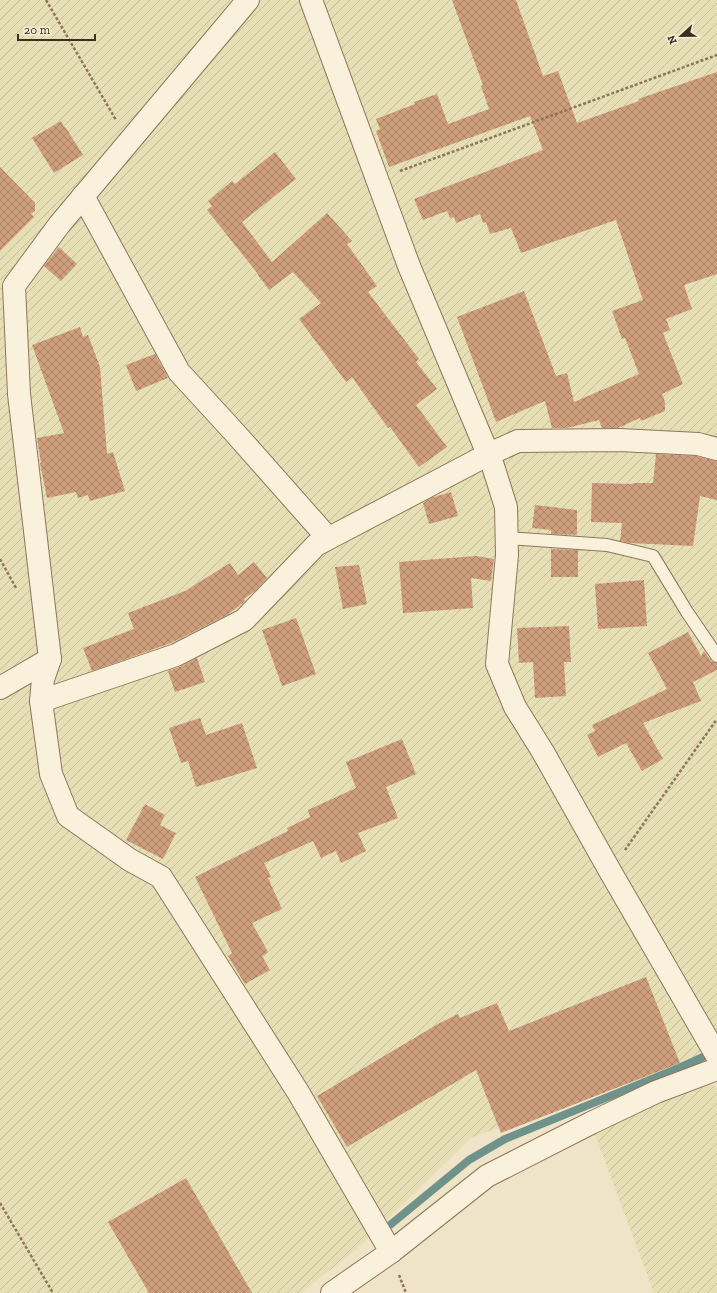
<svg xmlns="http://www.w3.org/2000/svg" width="717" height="1293" font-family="'Zilla Slab',serif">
<defs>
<pattern id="farmland-furrows" width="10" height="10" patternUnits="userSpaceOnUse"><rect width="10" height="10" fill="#e6deb5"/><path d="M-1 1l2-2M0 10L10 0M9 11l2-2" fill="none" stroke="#c6bf9b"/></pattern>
<pattern id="building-cross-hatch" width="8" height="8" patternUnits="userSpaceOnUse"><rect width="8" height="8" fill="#cf9f7d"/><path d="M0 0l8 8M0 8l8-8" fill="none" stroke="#a98266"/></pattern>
</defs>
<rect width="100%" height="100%" fill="#f0e4c8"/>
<g fill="url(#farmland-furrows)">
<path d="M0,0h717v1053l-245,84 -114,111 -57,45h-301z"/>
<path d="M705,1082l12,5v206h-63l-63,-169z"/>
</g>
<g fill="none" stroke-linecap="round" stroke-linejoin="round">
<path stroke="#6f938a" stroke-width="8" d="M390,1225l79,-65 36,-21 174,-71 22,-10 13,-7"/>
</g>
<g fill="url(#building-cross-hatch)">
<path d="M452,0h64l27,76 15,-5 19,52 62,-22 -1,-2 79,-27v202l-33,11 8,24 -26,10 4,11 -7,3 20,51 -21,10 3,8v9l-24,10 -1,-3 -22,10h-16l-3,-8 -32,8h-15l-7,-27 -49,21 -39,-105 67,-26 32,85 11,-3 7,29 65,-28 -14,-36 -3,1 -10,-28 31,-11 -27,-80 -95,33 -10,-25 -21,6 -4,-12 -3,1 -3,-9 -24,9 -2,-6 -4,1 -3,-7 -24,9 -9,-21 129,-49 -13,-34 -141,51 -13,-36 4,-2 -4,-10 39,-15 -1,-2 23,-8 11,30 41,-15 -8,-23 2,-1z"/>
<path d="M61,121l4,7h1l17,27 -29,18 -22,-35z"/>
<path d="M275,152l21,27 -54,43 30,40 55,-49 25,28 -5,3 30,42 -9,6 51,67 -3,3 21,27 -21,16 31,42 -28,20 -29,-40 -2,1 -36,-51 -6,5 -47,-63 22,-16 -28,-31 -24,18 -11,-15v-1l-51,-64 5,-4 -4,-5 24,-20 3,3z"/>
<path d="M0,167l35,36v8l-4,3 3,3 -34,34z"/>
<path d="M59,247l18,17 -16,17 -17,-15z"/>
<path d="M80,327l3,10 5,-2 12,32 7,87 6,-2 12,39 -35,10 -2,-6 -10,3 -2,-6 -29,6 -7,-35h1l-4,-25 27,-5 -32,-88z"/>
<path d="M155,354l13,24 -32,13 -10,-26z"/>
<path d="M656,454l40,2 21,5v39l-17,-4 -7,50 -63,-3 -10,-2 2,-18 -31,-1 1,-39 41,1v-1h20z"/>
<path d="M451,492l7,24 -29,8 -6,-21 8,-5z"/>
<path d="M535,505l42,5v25l-26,-1v-4l-19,-2z"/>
<path d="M551,549l27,1v27h-27z"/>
<path d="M476,556l18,3 -3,22 -20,-3 2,30 -70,5 -4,-51z"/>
<path d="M254,562l13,16 -12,13 -11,8 1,2 -3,3 -15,11 -56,28 -79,28 -9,-23 51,-19 -6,-16 57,-22 45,-28 8,12z"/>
<path d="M359,565l8,39 -24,5 -8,-42z"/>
<path d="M644,580l3,46 -49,3 -3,-45z"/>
<path d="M296,618l20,56 -34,12 -20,-56z"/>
<path d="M569,626l2,36h-7l2,34 -31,2 -2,-36 -14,1 -2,-35z"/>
<path d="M688,632l13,24 3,-5 7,10 6,2v7l-24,12 8,19 -58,22 20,36 -21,12 -16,-28 -28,14 -11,-22 8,-4 -3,-6 75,-36 -19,-36z"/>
<path d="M197,658l8,24 -30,10 -7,-21 14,-5z"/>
<path d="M200,718l6,17 36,-12 15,45 -61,19 -8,-26 -7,2 -12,-35z"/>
<path d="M402,739l14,35 -30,13 12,31 -40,15 8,18 -25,12 -5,-12 -15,7 -8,-17 -49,22 7,14 -3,1 14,31 -30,14 16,29 -6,4 8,14 -25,14 -17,-28 4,-3 -37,-76 93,-46 -1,-3 23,-11 -2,-7 48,-22 -10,-26z"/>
<path d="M145,804l20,11 -5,10 16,8 -13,26 -37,-19z"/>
<path d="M646,977l34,86 -179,70 -25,-63 -129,77 -30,-51 121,-72 20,-10 2,4 37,-15 12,28z"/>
<path d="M186,1178l66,115h-103l-41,-71z"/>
</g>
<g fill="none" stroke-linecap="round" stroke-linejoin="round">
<g stroke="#8d765c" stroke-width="14">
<path id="service" d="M507,538l100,7 46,11 34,56 30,44"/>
</g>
<g stroke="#8d765c" stroke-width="24">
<g id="minor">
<path d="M248,0l-189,225 -45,61 5,108 31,265 -7,20 -2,22 135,-46 68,-35 72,-75 173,-91 29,-13 102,-1 78,4 19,5"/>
<path d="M83,196l96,176 56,61 93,105"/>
<path d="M0,688l50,-29"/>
<path d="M41,701l10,73 17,42 62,44 31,17 137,215 93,160"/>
<path d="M332,1293l59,-41 96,-76 104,-53 65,-31 61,-23"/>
</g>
</g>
<g stroke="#8d765c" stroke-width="24">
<path id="tertiary" d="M311,0l98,266 84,200 13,41 1,48 -10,109 18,43 28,45 67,119 107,185"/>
</g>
<g stroke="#8d765c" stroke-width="2.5" stroke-dasharray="3 2" stroke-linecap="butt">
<path d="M46,0l70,120"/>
<path d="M400,171l317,-116"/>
<path d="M0,559l16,29"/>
<path d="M625,850l92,-131"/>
<path d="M0,1203l53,90"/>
<path d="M399,1275l7,18"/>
</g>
<use href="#service" stroke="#faf1dc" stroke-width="12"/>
<use href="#minor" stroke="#faf1dc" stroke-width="22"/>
<use href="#tertiary" stroke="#faf1dc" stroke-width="22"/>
</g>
<g transform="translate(681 36) rotate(248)" stroke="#f7eed8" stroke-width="3" paint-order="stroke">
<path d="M0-3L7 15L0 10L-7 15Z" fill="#3d2e20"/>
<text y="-6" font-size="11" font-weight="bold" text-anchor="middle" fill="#3d2e20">N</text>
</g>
<path d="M18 34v6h77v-6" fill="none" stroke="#3d2e20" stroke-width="2"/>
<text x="24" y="34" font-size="12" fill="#3d2e20" stroke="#f7eed8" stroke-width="3" paint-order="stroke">20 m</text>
</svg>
